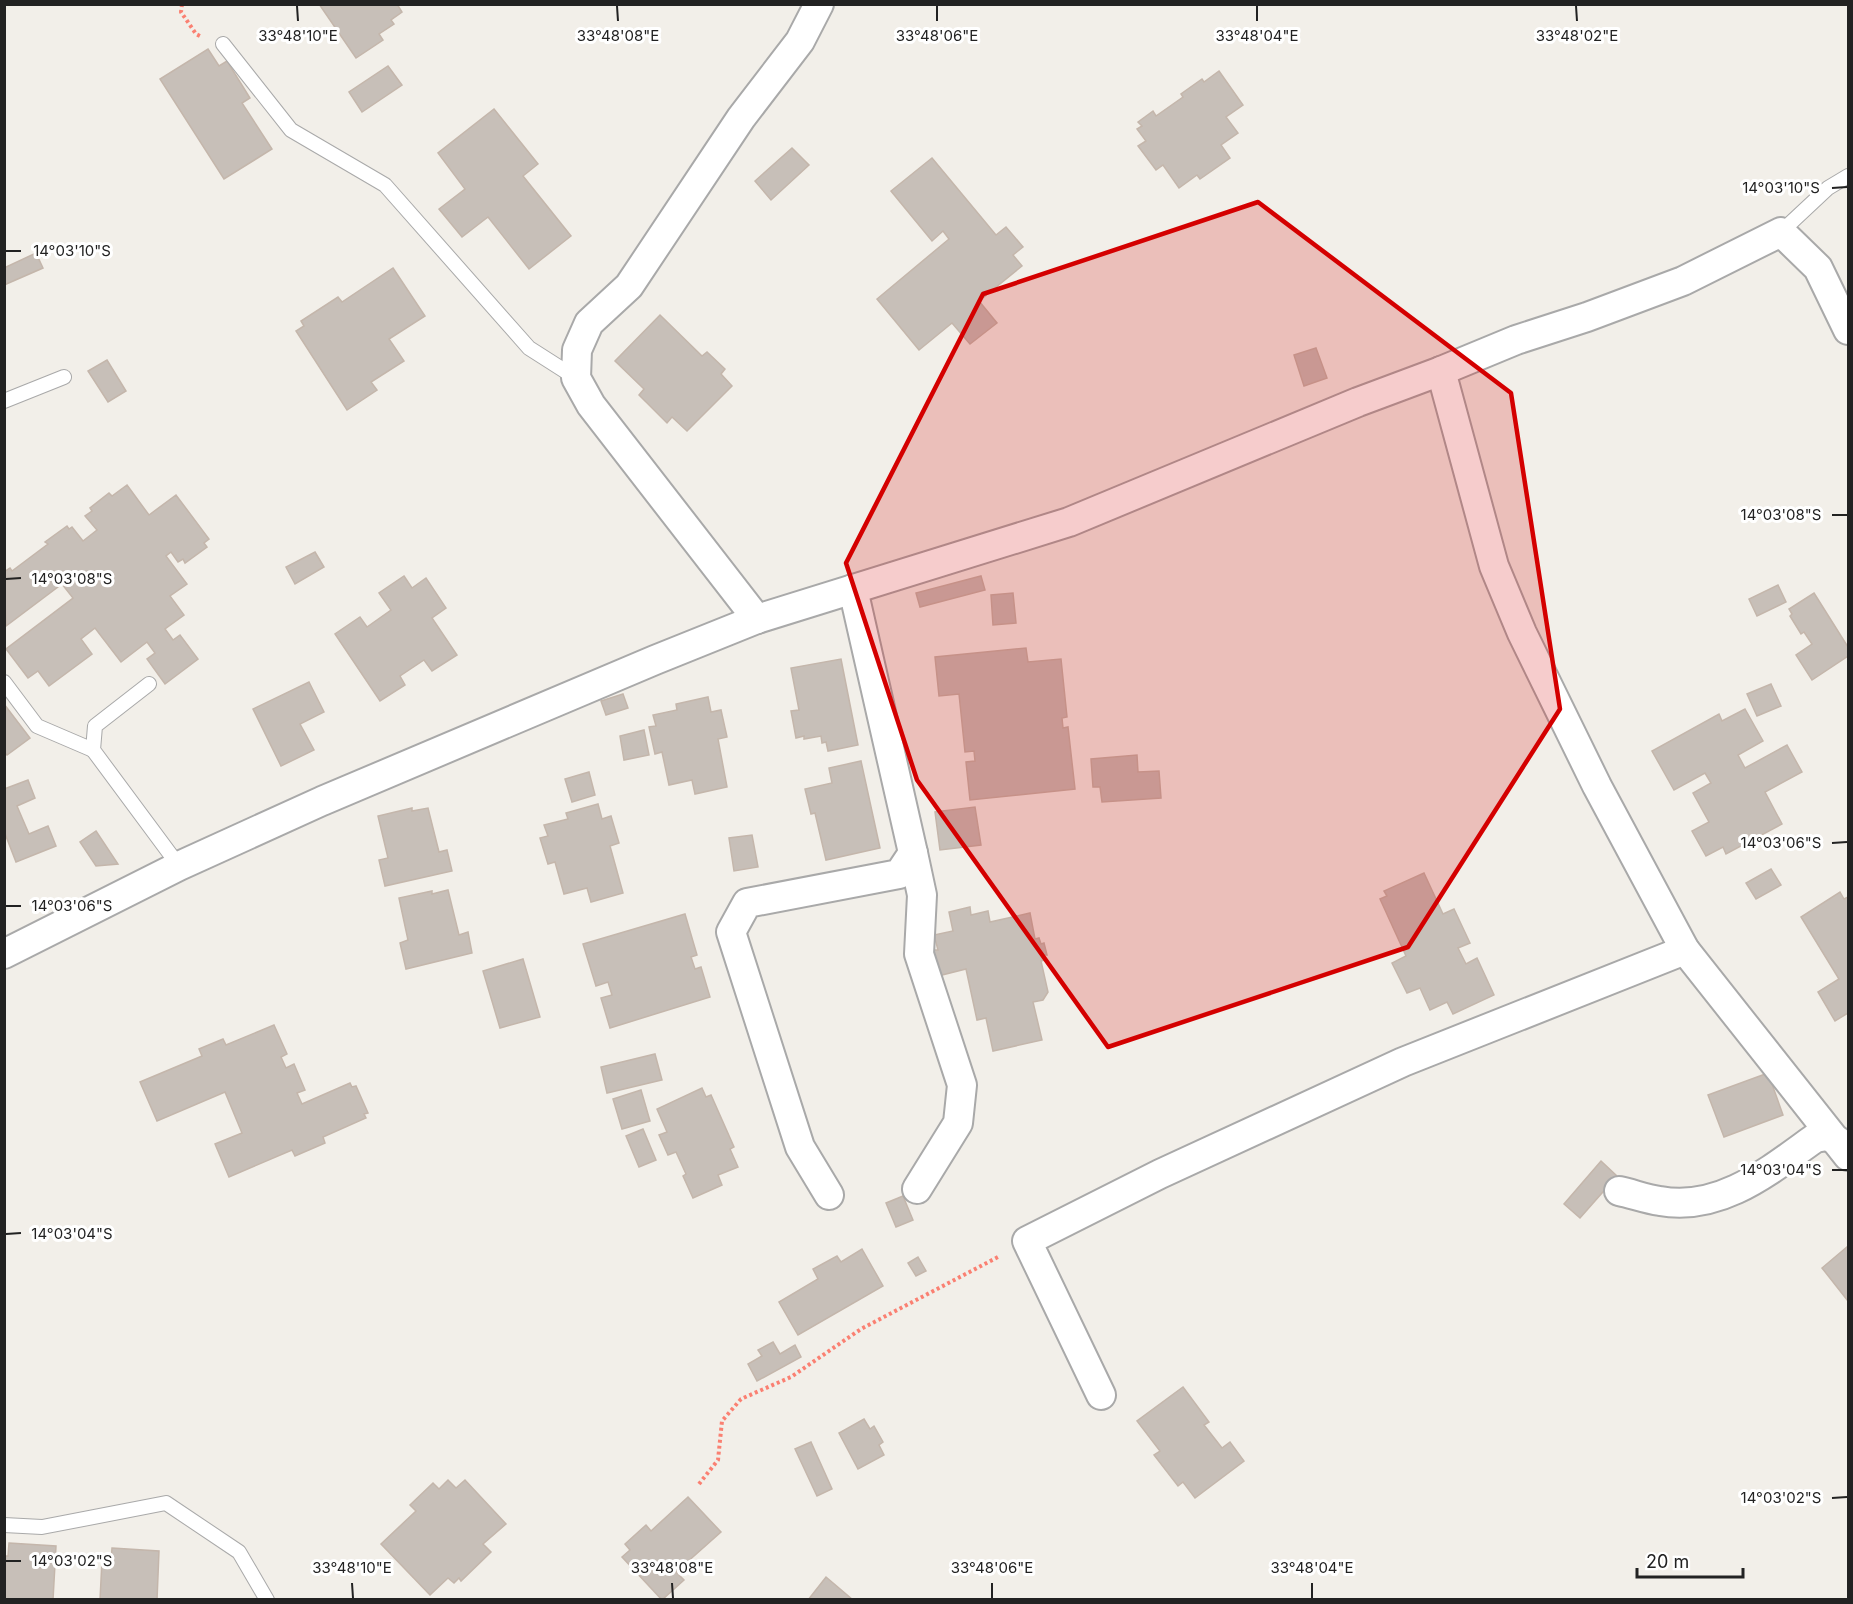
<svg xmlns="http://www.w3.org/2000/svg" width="1853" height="1604" font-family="Inter,sans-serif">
<rect width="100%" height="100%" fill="#f2efe9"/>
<g fill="#c7bfb8" stroke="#c4b6ab" stroke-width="1.5">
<path d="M319,4h78l5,8 -11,8 3,4 -15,10 4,6 -27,18z"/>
<path d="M208,49l11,17 8,-5 23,37 -8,5 30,46 -48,30 -64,-100z"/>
<path d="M388,66l14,19 -40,27 -13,-20z"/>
<path d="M1219,71l24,34 -17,12 12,16 -17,12 9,13 -30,21 -3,-4 -18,13 -16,-23 -7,5 -18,-24 8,-5 -9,-12 5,-3 -4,-4 15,-11 3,5 27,-19 -2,-3 21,-15 2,3z"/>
<path d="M494,109l44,55 -15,12 48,60 -42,33 -41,-52 -26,20 -23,-28 26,-20 -27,-36z"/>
<path d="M792,148l17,17 -38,35 -16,-19z"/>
<path d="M932,158l64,77 10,-8 17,20 -10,8 9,11 -43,35 18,22 -27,21 -18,-21 -33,27 -42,-51 72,-60 -6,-8 -11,10 -41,-50z"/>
<path d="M36,253l7,15 -39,17v-17z"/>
<path d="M393,268l32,48 -36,23 15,22 -33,21 6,8 -30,20 -51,-79 8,-5 -3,-5 37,-24 4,5z"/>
<path d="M660,315l42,41 5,-4 18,17 -4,5 11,12 -45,45 -15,-14 -5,6 -28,-28 5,-6 -29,-28z"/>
<path d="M1316,348l11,30 -23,8 -10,-31z"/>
<path d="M107,360l19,31 -18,11 -20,-31z"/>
<path d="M127,485l22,30 27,-20 33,44 -5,4 3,4 -22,16 -2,-4 -5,3 -7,-10 -5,4 21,28 -17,12 14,19 -19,14 8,11 7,-5 18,24 -33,25 -18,-25 8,-6 -8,-11 -26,20 -26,-34 -14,11 11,15 -43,32 -11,-15 -10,7 -22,-29 67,-51 -11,-14 -56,42 -2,-54 6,-4 2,3 36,-27 -3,-2 22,-16 2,3 3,-2 11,14 14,-11 -12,-14 7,-5 -2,-3 19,-15 3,3z"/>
<path d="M315,552l9,15 -29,17 -9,-17z"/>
<path d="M404,576l8,12 14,-10 20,30 -14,10 25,37 -25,16 -8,-11 -24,16 5,9 -25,16 -45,-67 25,-17 7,10 24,-17 -12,-17z"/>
<path d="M981,576l4,14 -65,17 -4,-14z"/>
<path d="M1778,585l8,17 -29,14 -8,-17z"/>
<path d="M1013,593l3,30 -23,2 -2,-30z"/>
<path d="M1814,593l34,54v9l-36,24 -16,-25 16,-11 -8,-12 -3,2 -11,-18 2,-2 -3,-5z"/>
<path d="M1026,648l2,14 33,-3 6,58 -5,1 1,10 5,-1 7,62 -105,11 -4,-38 9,-1 -1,-10 -9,1 -6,-58 -20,2 -4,-39z"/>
<path d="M841,659l17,86 -30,6 -2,-9 -4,1 -1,-7 -17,3v-3l-8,2 -5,-27 8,-1 -8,-42z"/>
<path d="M309,682l15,30 -24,12 14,26 -33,16 -28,-57z"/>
<path d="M1771,684l10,22 -24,10 -10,-22z"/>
<path d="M623,694l5,14 -22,7 -5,-14z"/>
<path d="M708,697l3,15 10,-2 6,27 -9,2 9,48 -32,7 -3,-14 -23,5 -7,-33 -7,2 -6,-27 7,-1 -3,-11 24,-5 -1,-6z"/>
<path d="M4,704l26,34 -23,17 -3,-3z"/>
<path d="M1745,709l18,32 -25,14 7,13 42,-23 15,27 -37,20 17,32 -56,30 -3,-7 -17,9 -14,-25 17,-9 -16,-29 18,-10 -6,-10 -31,17 -22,-39 67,-37 3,7z"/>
<path d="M644,730l5,25 -25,5 -4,-24z"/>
<path d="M1137,755l1,17 21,-1 2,27 -59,4 -2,-15h-7l-2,-28z"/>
<path d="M861,761l19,87 -54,12 -11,-47 -4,1 -6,-25 27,-6 -3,-15z"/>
<path d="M589,772l6,23 -23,7 -7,-23z"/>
<path d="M28,780l7,18 -18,8 12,28 19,-8 8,20 -40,16 -12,-31v-42z"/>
<path d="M598,804l4,15 9,-3 8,27 -9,3 13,47 -32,9 -4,-14 -23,6 -9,-32 -7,2 -8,-26 8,-2 -4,-11 24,-6 -2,-6z"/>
<path d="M975,807l6,38 -41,5 -5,-38z"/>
<path d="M412,808v3l16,-3 11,44 8,-2 5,21 -67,15 -6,-26 9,-2 -10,-42z"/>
<path d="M96,831l22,33 -22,2 -16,-24z"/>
<path d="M752,835l6,32 -24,4 -5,-33z"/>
<path d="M1771,869l10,16 -25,14 -10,-16z"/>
<path d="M1424,873l19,41 11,-5 16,34 -12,5 8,16 11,-6 17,37 -41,19 -6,-12 -17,8 -10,-22 -13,5 -15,-30 14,-7 -26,-57 7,-3 -3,-5z"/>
<path d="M448,890l11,45 9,-3 4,21 -66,16 -6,-26 8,-3 -9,-42 33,-7v3z"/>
<path d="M1840,892l4,7 4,-2v116l-13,8 -17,-29 21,-13 -38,-62z"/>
<path d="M970,907l1,8 17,-4 2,11 40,-9 5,26 4,-1 2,6 3,-1 3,12h-4l2,5 -4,1 7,31 -5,8 -10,2 9,38 -49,11 -7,-33 -9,2 -11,-51 -28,7 -5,-26h5l-4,-15 19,-4 -4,-19z"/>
<path d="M685,914l12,41 -6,2 4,12 6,-2 9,30 -100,31 -9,-30 11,-3 -4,-13 -12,4 -13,-42z"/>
<path d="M523,959l17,58 -40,11 -17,-57z"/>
<path d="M274,1025l13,29 -6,3 5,11 8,-4 11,26 -8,3 5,11 48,-21 2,4 4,-1 12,27 -4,1 2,4 -43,19 2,6 -30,13 -3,-6 -63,27 -14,-33 27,-11 -17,-41 -68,29 -17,-39 62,-26 -3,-7 24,-10 3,6z"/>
<path d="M655,1054l7,26 -55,13 -6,-26z"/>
<path d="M1768,1073l15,42 -59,22 -16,-42z"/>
<path d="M702,1088l4,9 5,-2 23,52 -4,2 8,18 -20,8 4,10 -29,13 -10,-22 3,-2 -10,-22 -8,3 -9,-20 8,-3 -10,-23z"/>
<path d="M641,1090l9,31 -28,8 -9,-30z"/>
<path d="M643,1129l13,31 -17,7 -13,-31z"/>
<path d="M1601,1161l16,15 -37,42 -16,-14z"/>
<path d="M903,1196l10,24 -17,7 -10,-24z"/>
<path d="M1848,1246v55l-26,-33z"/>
<path d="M862,1249l21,37 -85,49 -19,-33 39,-23 -5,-10 24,-13 4,6z"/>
<path d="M918,1257l8,14 -10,5 -8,-13z"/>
<path d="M773,1342l7,12 15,-9 6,12 -44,24 -9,-17 14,-8 -4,-6z"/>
<path d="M1183,1387l26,35 -5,3 18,23 8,-6 14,19 -49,37 -12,-16 -5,4 -24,-31 6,-4 -23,-30z"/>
<path d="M864,1419l6,10 4,-3 9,16 -4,3 5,10 -26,14 -19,-36z"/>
<path d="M811,1442l21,47 -15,7 -22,-47z"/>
<path d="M448,1480l8,8 9,-8 41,44 -23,20 8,8 -30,29 -2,-3 -5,5 -6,-5 -18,17 -49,-51 35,-33 -6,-6 23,-22 6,6z"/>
<path d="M688,1497l33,35 -45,40 8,8 -22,20 -40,-43 8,-7 -5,-6 21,-19 5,6z"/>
<path d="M9,1543l47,3 -3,54h-49v-44h4z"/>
<path d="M112,1548l47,3 -2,49h-57l2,-40 9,1z"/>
<path d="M826,1577l27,23h-45z"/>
</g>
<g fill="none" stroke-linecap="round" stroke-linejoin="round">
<g stroke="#a9a9a9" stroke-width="16">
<g id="service">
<path d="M223,44l68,86 94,55 144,163 47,30"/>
<path d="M1781,232l47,-44 20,-12"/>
<path d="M4,401l60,-24"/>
<path d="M4,682l33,44 56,24"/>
<path d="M149,684l-54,42 -2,24 86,116"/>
<path d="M4,1525l38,2 124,-24 73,49 28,48"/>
</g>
</g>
<g stroke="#a9a9a9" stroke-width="32">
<g id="minor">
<path d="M1441,371l53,195 28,67 75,153 88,164 163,206"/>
<path d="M757,619l-166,-214 -15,-27 1,-28 12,-27 40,-37 112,-168 59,-77 19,-37"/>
<path d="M913,853l9,42 -3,59 43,131 -4,38 -41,66"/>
<path d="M4,954l175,-88 143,-65 333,-141 102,-41 312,-97 289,-120 83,-31 75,-31 71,-23 96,-36 98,-49 37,36 30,62"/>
<path d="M1619,1191c14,3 27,8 41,10 60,11 109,-30 155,-63l12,-2 11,5"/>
<path d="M829,1195l-29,-48 -69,-215 16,-29 152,-29 14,-21 -60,-264"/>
<path d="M1101,1395l-74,-154 133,-67 243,-112 282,-112"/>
</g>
</g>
<g stroke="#fa8072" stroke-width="4" stroke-dasharray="3 3" stroke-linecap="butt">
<path d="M182,4l-1,8 15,22 4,2"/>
<path d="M699,1484l19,-24 4,-39 19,-22 50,-22 70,-48 137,-72"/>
</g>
<use href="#service" stroke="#fff" stroke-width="14"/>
<use href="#minor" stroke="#fff" stroke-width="28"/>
</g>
<path fill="#d40000" fill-opacity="0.2" stroke="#d40000" stroke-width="4.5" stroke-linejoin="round" d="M1258,202l253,191 49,316 -152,238 -300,100 -191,-267 -71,-217 137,-269z"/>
<path fill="none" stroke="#222" stroke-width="2" d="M297,6l1,15M617,6l1,15M937,6v15M1257,6v15M1576,6l1,15M1832,188l15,-1M6,251h15M1832,515h15M6,579l15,-1M1832,843l15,-1M6,906h15M1832,1170h15M6,1234l15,-1M1832,1498l15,-1M6,1561h15M352,1583l1,15M672,1583l1,15M992,1583v15M1312,1583v15"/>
<g font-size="15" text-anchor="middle" fill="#222" stroke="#fff" stroke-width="6" stroke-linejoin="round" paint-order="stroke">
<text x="298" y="41">33°48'10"E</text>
<text x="618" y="41">33°48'08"E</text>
<text x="937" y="41">33°48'06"E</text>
<text x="1257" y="41">33°48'04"E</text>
<text x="1577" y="41">33°48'02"E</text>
<text x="1781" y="193">14°03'10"S</text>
<text x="72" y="256">14°03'10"S</text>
<text x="1781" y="520">14°03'08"S</text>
<text x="72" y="584">14°03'08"S</text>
<text x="1781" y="848">14°03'06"S</text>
<text x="72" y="911">14°03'06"S</text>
<text x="1781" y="1175">14°03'04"S</text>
<text x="72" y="1239">14°03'04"S</text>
<text x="1781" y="1503">14°03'02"S</text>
<text x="72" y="1566">14°03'02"S</text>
<text x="352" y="1573">33°48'10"E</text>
<text x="672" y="1573">33°48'08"E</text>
<text x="992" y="1573">33°48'06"E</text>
<text x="1312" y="1573">33°48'04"E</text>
</g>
<rect width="1853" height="1604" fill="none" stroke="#222222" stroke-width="12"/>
<path d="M1637 1568v9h106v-9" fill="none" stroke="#222222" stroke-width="3"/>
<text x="1646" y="1568" font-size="18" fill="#222222" stroke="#ffffff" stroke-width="4.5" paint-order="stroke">20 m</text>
</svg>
